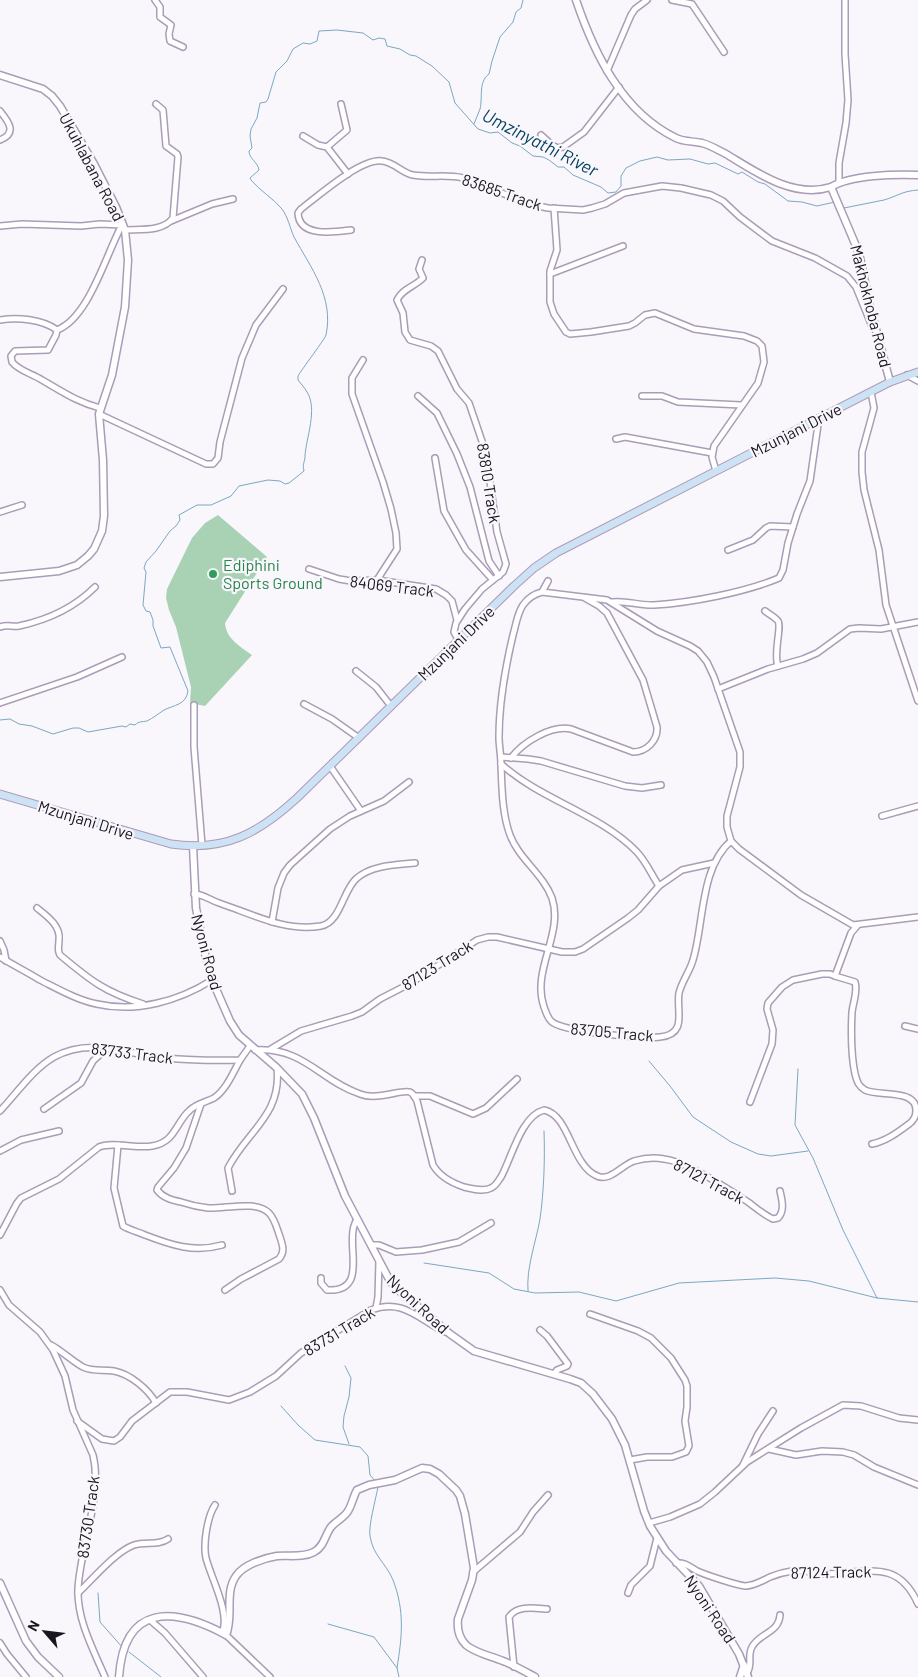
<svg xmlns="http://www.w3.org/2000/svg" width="918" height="1677" font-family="Barlow,sans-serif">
<rect width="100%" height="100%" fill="#f9f6fc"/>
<path fill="#a9d2b5" d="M218,515l49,42 -42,66c1,16 16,24 27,32l-47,51 -15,-3 1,-16 -15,-60 -7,-17 -3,-12 1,-9 25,-51 13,-15z"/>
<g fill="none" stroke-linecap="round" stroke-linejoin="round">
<g stroke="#7ba8c2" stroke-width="1">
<path d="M474,124c2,-5 4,-10 6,-15 3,-12 -2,-27 9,-35l3,-13 8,-24 13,-15 3,-10 5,-4 2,-8"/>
<path d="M842,207l2,1c13,-3 27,-5 40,-8 14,-4 18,-9 34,-10"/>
<path d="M0,720l10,-1 9,5 13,2 21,8 20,-6h6l9,4 34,-6 4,1 4,-3 5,1c4,-4 7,-3 12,-4 6,-3 11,-7 17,-11 10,-5 22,-5 24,-19l-18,-44 -9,1 -8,-22v-6l-3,-8 -4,-1 -3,-6 3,-33 -2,-4 2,-6 10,-11 14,-20 6,-5 4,-6 -1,-5 18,-10h14l20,-9 8,-10 29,-6 12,1 5,3 4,-1 15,-12c-2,-7 1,-9 1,-15 1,-18 13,-47 2,-64 -2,-4 -6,-8 -9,-12v-4c4,-7 27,-37 28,-41 8,-38 -15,-67 -32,-98 -4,-9 -6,-20 -12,-28 -9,-11 -22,-18 -31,-29l-1,-2 9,-8c-1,-8 -10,-11 -10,-19l3,-3 -2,-12 1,-7 6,-11 3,-15 6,-1 2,-3 8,-27 11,-11 6,-12 10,-6 7,1 7,-3 2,-10 18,-1 26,3 10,7 6,-2 6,1 2,7 13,3 10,6 6,1 16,10 17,16 6,21 23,26 12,4 8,-1 14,11 8,3 13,10 10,1 6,3 9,7h6l9,8 28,12 7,6 8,-1 5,-6v-10l5,-8 14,-7 17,-4 11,3 22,-1 18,5 7,-1 23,11 4,-2 16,10 7,2 23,17 14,1 15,4 18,-4"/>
<path d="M649,1061l21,25 23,31 38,25 27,12 13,2 37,-5"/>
<path d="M798,1069l-3,56 18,33 30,72 34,68 41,4"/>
<path d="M424,1263l65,10 25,16 21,4 44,-1 37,9 63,-18 96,-5 34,3 68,17"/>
<path d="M528,1291c-2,-23 8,-49 12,-72 4,-28 5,-60 4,-88"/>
<path d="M345,1366l6,12 -2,19 -5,19 -1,11 6,17"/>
<path d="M281,1406l17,19 17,15 45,7 8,9 2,19 6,7"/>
<path d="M378,1487c-2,11 -10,40 -8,49 3,20 16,27 23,44 12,31 9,57 4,88"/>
<path d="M98,1593l2,29 23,26"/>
<path d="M328,1624l46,13 23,31 2,9"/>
<path d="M129,1652l32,25"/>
</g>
<g stroke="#ab9cb7" stroke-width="8">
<g id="minor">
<path d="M155,0l5,7v10l11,8 -2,9 1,7 13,6"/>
<path d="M672,0l20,4 32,48"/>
<path d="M607,71l24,-56 4,-6 12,-9"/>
<path d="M0,111c8,10 18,22 0,29"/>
<path d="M541,135l11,10 5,3 6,-1 21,-15 35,-45"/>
<path d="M303,136l15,9 9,2 21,27"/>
<path d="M327,147l20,-17 -6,-26"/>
<path d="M839,183v-20l7,-40 2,-23 -3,-46v-54"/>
<path d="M554,208l3,42 -7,21v31l4,12 12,18 4,2 21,-2 38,-6 6,-3 10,-8 10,-2 39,16 50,7 13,5 5,5 2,16 -6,21 -44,63 -2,11 4,14"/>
<path d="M171,221l41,-17 21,-5"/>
<path d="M0,226l22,-2 59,2 19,-2 22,1c-16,29 -33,93 -65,105"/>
<path d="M125,230c15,-1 38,2 48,-12l5,-61 -1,-3 -11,-8 -3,-36 -7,-6"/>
<path d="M351,230c-16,2 -52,8 -53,-17l3,-4c17,-13 60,-51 81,-48 12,1 20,12 31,14 17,3 34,-1 50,3l70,27 15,3 35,2 9,-2 13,-4 19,-11 38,-7 19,2 30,7 12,6 17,16 32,24 43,17 32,18 9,11 15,37 4,6"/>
<path d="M422,260l-3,9 4,9c-9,9 -21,11 -26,22l6,13 2,19 5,8 21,6 7,5 19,38 12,14 17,50 11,79 9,32 -3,8 -21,17 -17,20 -9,14 -2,9 5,9"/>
<path d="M550,274l73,-28"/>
<path d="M0,320c17,-3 42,-1 57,10l-1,5 -8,15 -33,1 -4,5 1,6c7,9 21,12 30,18 21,12 35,22 58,28"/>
<path d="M363,360l-11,18v16l31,88 8,27 5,24 1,16 -20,31"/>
<path d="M907,375l11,6"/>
<path d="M871,392l3,16 -12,44v20l2,18 15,60 7,55 32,96"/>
<path d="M418,396l19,17 20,41 13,33 19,74 10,15"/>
<path d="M642,396h20l16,6 63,3"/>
<path d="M99,414l107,50h7l5,-6 2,-16 22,-84 14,-33 27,-36"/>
<path d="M616,439l9,-2 87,16"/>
<path d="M435,458l9,53 22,39 27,30"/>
<path d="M0,512l22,-7"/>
<path d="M728,550l25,-10 13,-12 4,-2 23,1"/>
<path d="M309,569l30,10 12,2 26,-1 59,9 10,6 6,6 5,19"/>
<path d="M548,581l-6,11c-8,2 -14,6 -19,13 -6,9 -7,20 -10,30 -8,34 -14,67 -14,102 0,9 2,18 2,28 1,24 1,48 9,70 9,24 33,39 42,63 12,36 -21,72 -8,109 2,5 3,10 7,14 10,11 92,18 109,16 28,-3 16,-26 19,-44 3,-12 11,-22 14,-33 11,-36 7,-93 38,-119"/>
<path d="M542,592l65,8 50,31 33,15 8,5 9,11 7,15 26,75v15l-13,49v11l4,14 8,8 62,46 52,30 65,-8"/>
<path d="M612,602c15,-2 27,4 42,3 36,-2 92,-13 125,-27l4,-8 5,-27 9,-29 13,-33 9,-63"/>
<path d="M765,611c4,3 10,6 13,10 4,6 -5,32 0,45"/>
<path d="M0,627c7,-3 12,0 19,-1 28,-6 56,-19 76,-39"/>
<path d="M356,671l20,16 15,19"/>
<path d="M718,689l50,-20 35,-10 14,-6 33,-24 9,-1 22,1 37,-7"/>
<path d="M0,703l77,-26 45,-20"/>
<path d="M304,704l28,15 27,19"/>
<path d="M194,705v42l8,98"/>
<path d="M501,757l27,2 13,2 84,25 17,2 19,-3"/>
<path d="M511,758c12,-16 40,-33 60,-29l62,23c13,0 25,-11 24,-25l-14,-47 -36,-67 -8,-7 -14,-8"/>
<path d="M330,766l31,45"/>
<path d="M882,816l36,-10"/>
<path d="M659,886l23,-16 32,-7"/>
<path d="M194,894c9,0 16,6 25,9 33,11 66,29 102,23 20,-4 22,-37 36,-48 15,-13 39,-13 58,-15"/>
<path d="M37,908c10,8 24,18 22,32 0,6 -2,10 1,15 31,26 45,37 83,49"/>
<path d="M272,922l6,-34 6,-15 6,-8 40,-36 20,-13 34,-15 25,-19"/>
<path d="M857,926l-6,7 -16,43 20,6c3,9 -2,21 -3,30 -1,20 -1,43 3,62 2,7 3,12 10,16 13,7 52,-2 51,21 0,6 -3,10 -7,13 -12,9 -23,17 -37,20"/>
<path d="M0,941l4,9 2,11"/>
<path d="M0,957c13,8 27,15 40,23 18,9 37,20 57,24 39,9 82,-3 115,-24"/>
<path d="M905,1026l13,3"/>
<path d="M271,1049l30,-18 51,-15 10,-4 18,-13 31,-16 66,-43 11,-3h9l65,15h13l8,-3 45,-31 10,-8 21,-24c-8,-12 -13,-25 -23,-35 -38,-38 -95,-51 -135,-87"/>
<path d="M255,1050c49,-3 64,30 105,44 17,7 41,-5 50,-2 4,2 5,6 7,9l16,64c7,12 19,18 31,22 8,2 20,5 27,1 5,-2 7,-7 10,-11 11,-20 20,-61 43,-67 26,5 27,55 53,66 13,6 25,-11 37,-15 10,-3 20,-4 30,-2 21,2 66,31 84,43 8,6 16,13 25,17l5,-1c7,-7 4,-18 2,-27"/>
<path d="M414,1096h16l43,18 13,-6 31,-29"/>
<path d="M750,1102l22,-58 1,-14 -6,-21 1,-6 14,-16 11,-7 29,-6h8l5,2"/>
<path d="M201,1104l-15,44 -12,20 -16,19 -1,3c6,8 15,10 24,12 9,3 18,5 27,6 17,1 48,-8 61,5 6,6 8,16 11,24 3,9 5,15 -1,22l-38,20 -16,11"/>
<path d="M44,1109l37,-26 12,-22 14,-13"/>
<path d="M0,1111c17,-18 33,-42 54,-54 36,-20 72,-3 109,1 26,2 51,3 77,2l10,-14"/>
<path d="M118,1145l-4,43 9,38c7,4 15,6 22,9 26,10 49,18 77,10"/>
<path d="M0,1151l21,-11 38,-9"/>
<path d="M232,1191l-4,-23c19,-37 54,-53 49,-100"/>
<path d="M0,1235l17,-32 4,-5 38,-19 40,-32c13,-6 37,2 53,-1 24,-4 23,-23 38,-36 6,-6 16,-8 24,-12 12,-8 19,-25 26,-38"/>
<path d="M372,1245h7l17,7 26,-2 37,-8 32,-19"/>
<path d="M321,1278v5l6,7c39,2 22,-37 26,-59 0,-4 2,-8 4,-12"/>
<path d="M0,1290l9,15 31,27 13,18 12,26 8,34 20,45c10,41 -13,92 -15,134 -1,31 15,60 27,88"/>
<path d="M376,1308l2,-11 1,-36"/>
<path d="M590,1314l48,17 13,7 20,20 14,22 2,6v21l-2,14 4,25 -3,6 -14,5h-25l-17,3"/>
<path d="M540,1330l7,6 21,28 -1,2 -10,4 -3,4"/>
<path d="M51,1345c11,6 21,16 32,22 10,5 20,2 31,4 16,3 34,18 42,32"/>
<path d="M77,1421l25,18 12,2 6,-4 12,-16 38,-29h17l42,8 21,-8 26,-16 25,-23 70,-43c32,-12 47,9 74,22"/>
<path d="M769,1449l27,6 26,-4 21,1 11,3 20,12 44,18"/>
<path d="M743,1465l15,-31 15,-23"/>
<path d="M215,1505c-8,12 -12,40 -9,53 5,20 25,56 16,75"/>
<path d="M649,1523l21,-6 30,-13 15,-12 32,-30 54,-34 42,-23 18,1 38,12 19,2"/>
<path d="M676,1563c9,-1 14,4 21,8 9,4 39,14 48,15 9,0 17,-5 25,-9 7,-3 15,-5 22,-6 12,-3 23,4 34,3 40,-1 72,-16 92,30"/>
<path d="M473,1572l47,-40 13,-20 15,-17"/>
<path d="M78,1593c15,-14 37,-41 56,-48 11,-4 24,1 34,-6"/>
<path d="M628,1593l3,-8 19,-19 7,-28"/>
<path d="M150,1620l15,13 38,44"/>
<path d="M226,1635l44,42"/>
<path d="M0,1643l7,11 19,23"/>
<path d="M514,1667l-5,-50c8,-12 25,-9 38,-8"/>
<path d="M747,1673c6,-8 0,-18 5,-26 7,-14 27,-14 28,-32"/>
</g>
</g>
<g stroke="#ab9cb7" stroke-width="9">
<g id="tertiary">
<path d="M576,0c18,53 46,112 100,138 8,4 17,3 26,5 8,2 16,7 24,11 30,18 67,45 105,33l28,66 11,54 20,75"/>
<path d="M0,75l43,14 9,7 8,10 34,58 22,43 9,23 3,30 -3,47 -13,68 -13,39 4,46 1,56 -2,15 -8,18 -6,7 -11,9 -18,6 -59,6"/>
<path d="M831,187c20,-12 64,-13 87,-12"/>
<path d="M193,846l3,62 9,46 11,35 14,32 9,14 38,33 25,26 12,24 31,78 45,85 7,8 53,45 24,17 96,28 11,4 12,11 19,25 13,26 19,66 6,15 16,25 33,35 40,68 9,23"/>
<path d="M0,1583l26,58 12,16 21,20"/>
<path d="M119,1677c5,-74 55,-70 107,-42 8,-19 -2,-42 10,-59 7,-11 28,-18 41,-20 11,-1 26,2 37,-4 10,-5 11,-17 17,-25 5,-6 13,-9 17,-16 4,-6 5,-14 9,-21l12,-5 26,-5 27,-12 8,1 9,5 17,16 4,6 5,18 9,54 -2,12 -14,39c-1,9 1,19 8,26 9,8 25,11 37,16 11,4 21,10 32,16"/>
<path d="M740,1677l4,-12"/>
</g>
</g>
<g stroke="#ab9cb7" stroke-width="9">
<path id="secondary" d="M0,794l171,50c54,8 88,-11 126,-46l217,-212 20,-18 22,-15 334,-171 28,-10"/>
</g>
<use href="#minor" stroke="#fff" stroke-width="5"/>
<use href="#tertiary" stroke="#fff" stroke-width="6"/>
<use href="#secondary" stroke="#cde3f5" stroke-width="7"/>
</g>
<circle fill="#2e9e5b" stroke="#f9f6fc" stroke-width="2" cx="213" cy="574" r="5"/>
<g text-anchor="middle" stroke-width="4.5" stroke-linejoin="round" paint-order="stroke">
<g font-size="16" fill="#1a151f" stroke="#f9f6fc">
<text transform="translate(92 167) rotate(62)" y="6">Ukuhlabana Road</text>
<text transform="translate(502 192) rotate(19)" y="6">83685 Track</text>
<text transform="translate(871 306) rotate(76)" y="6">Makhokhoba Road</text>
<text transform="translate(796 430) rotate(-27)" y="6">Mzunjani Drive</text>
<text transform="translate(489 483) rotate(81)" y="6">83810 Track</text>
<text transform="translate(392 586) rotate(7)" y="6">84069 Track</text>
<text transform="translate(456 643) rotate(-44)" y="6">Mzunjani Drive</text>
<text transform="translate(86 820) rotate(17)" y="6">Mzunjani Drive</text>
<text transform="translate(207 952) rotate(75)" y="6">Nyoni Road</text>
<text transform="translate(437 965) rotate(-32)" y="6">87123 Track</text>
<text transform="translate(612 1032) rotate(5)" y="6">83705 Track</text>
<text transform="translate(132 1053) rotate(7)" y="6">83733 Track</text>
<text transform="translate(709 1181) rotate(28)" y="6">87121 Track</text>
<text transform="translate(418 1304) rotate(43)" y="6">Nyoni Road</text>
<text transform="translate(339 1331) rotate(-31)" y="6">83731 Track</text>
<text transform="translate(88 1517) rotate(-82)" y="6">83730 Track</text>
<text transform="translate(831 1572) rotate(-1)" y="6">87124 Track</text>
<text transform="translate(710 1609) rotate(56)" y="6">Nyoni Road</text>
</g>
<g font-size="16" fill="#27864d" stroke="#f9f6fc" text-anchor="start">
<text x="223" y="571">Ediphini<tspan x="223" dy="18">Sports Ground</tspan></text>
</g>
<g font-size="18" font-style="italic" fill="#04425d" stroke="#f9f6fc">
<text transform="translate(540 143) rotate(27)" y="6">Umzinyathi River</text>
</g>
</g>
<g transform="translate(45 1632) rotate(298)" stroke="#f9f6fc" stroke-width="4" paint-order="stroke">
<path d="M0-4L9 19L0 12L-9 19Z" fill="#1a151f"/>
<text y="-8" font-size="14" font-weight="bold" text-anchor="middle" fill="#1a151f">N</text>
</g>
</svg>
